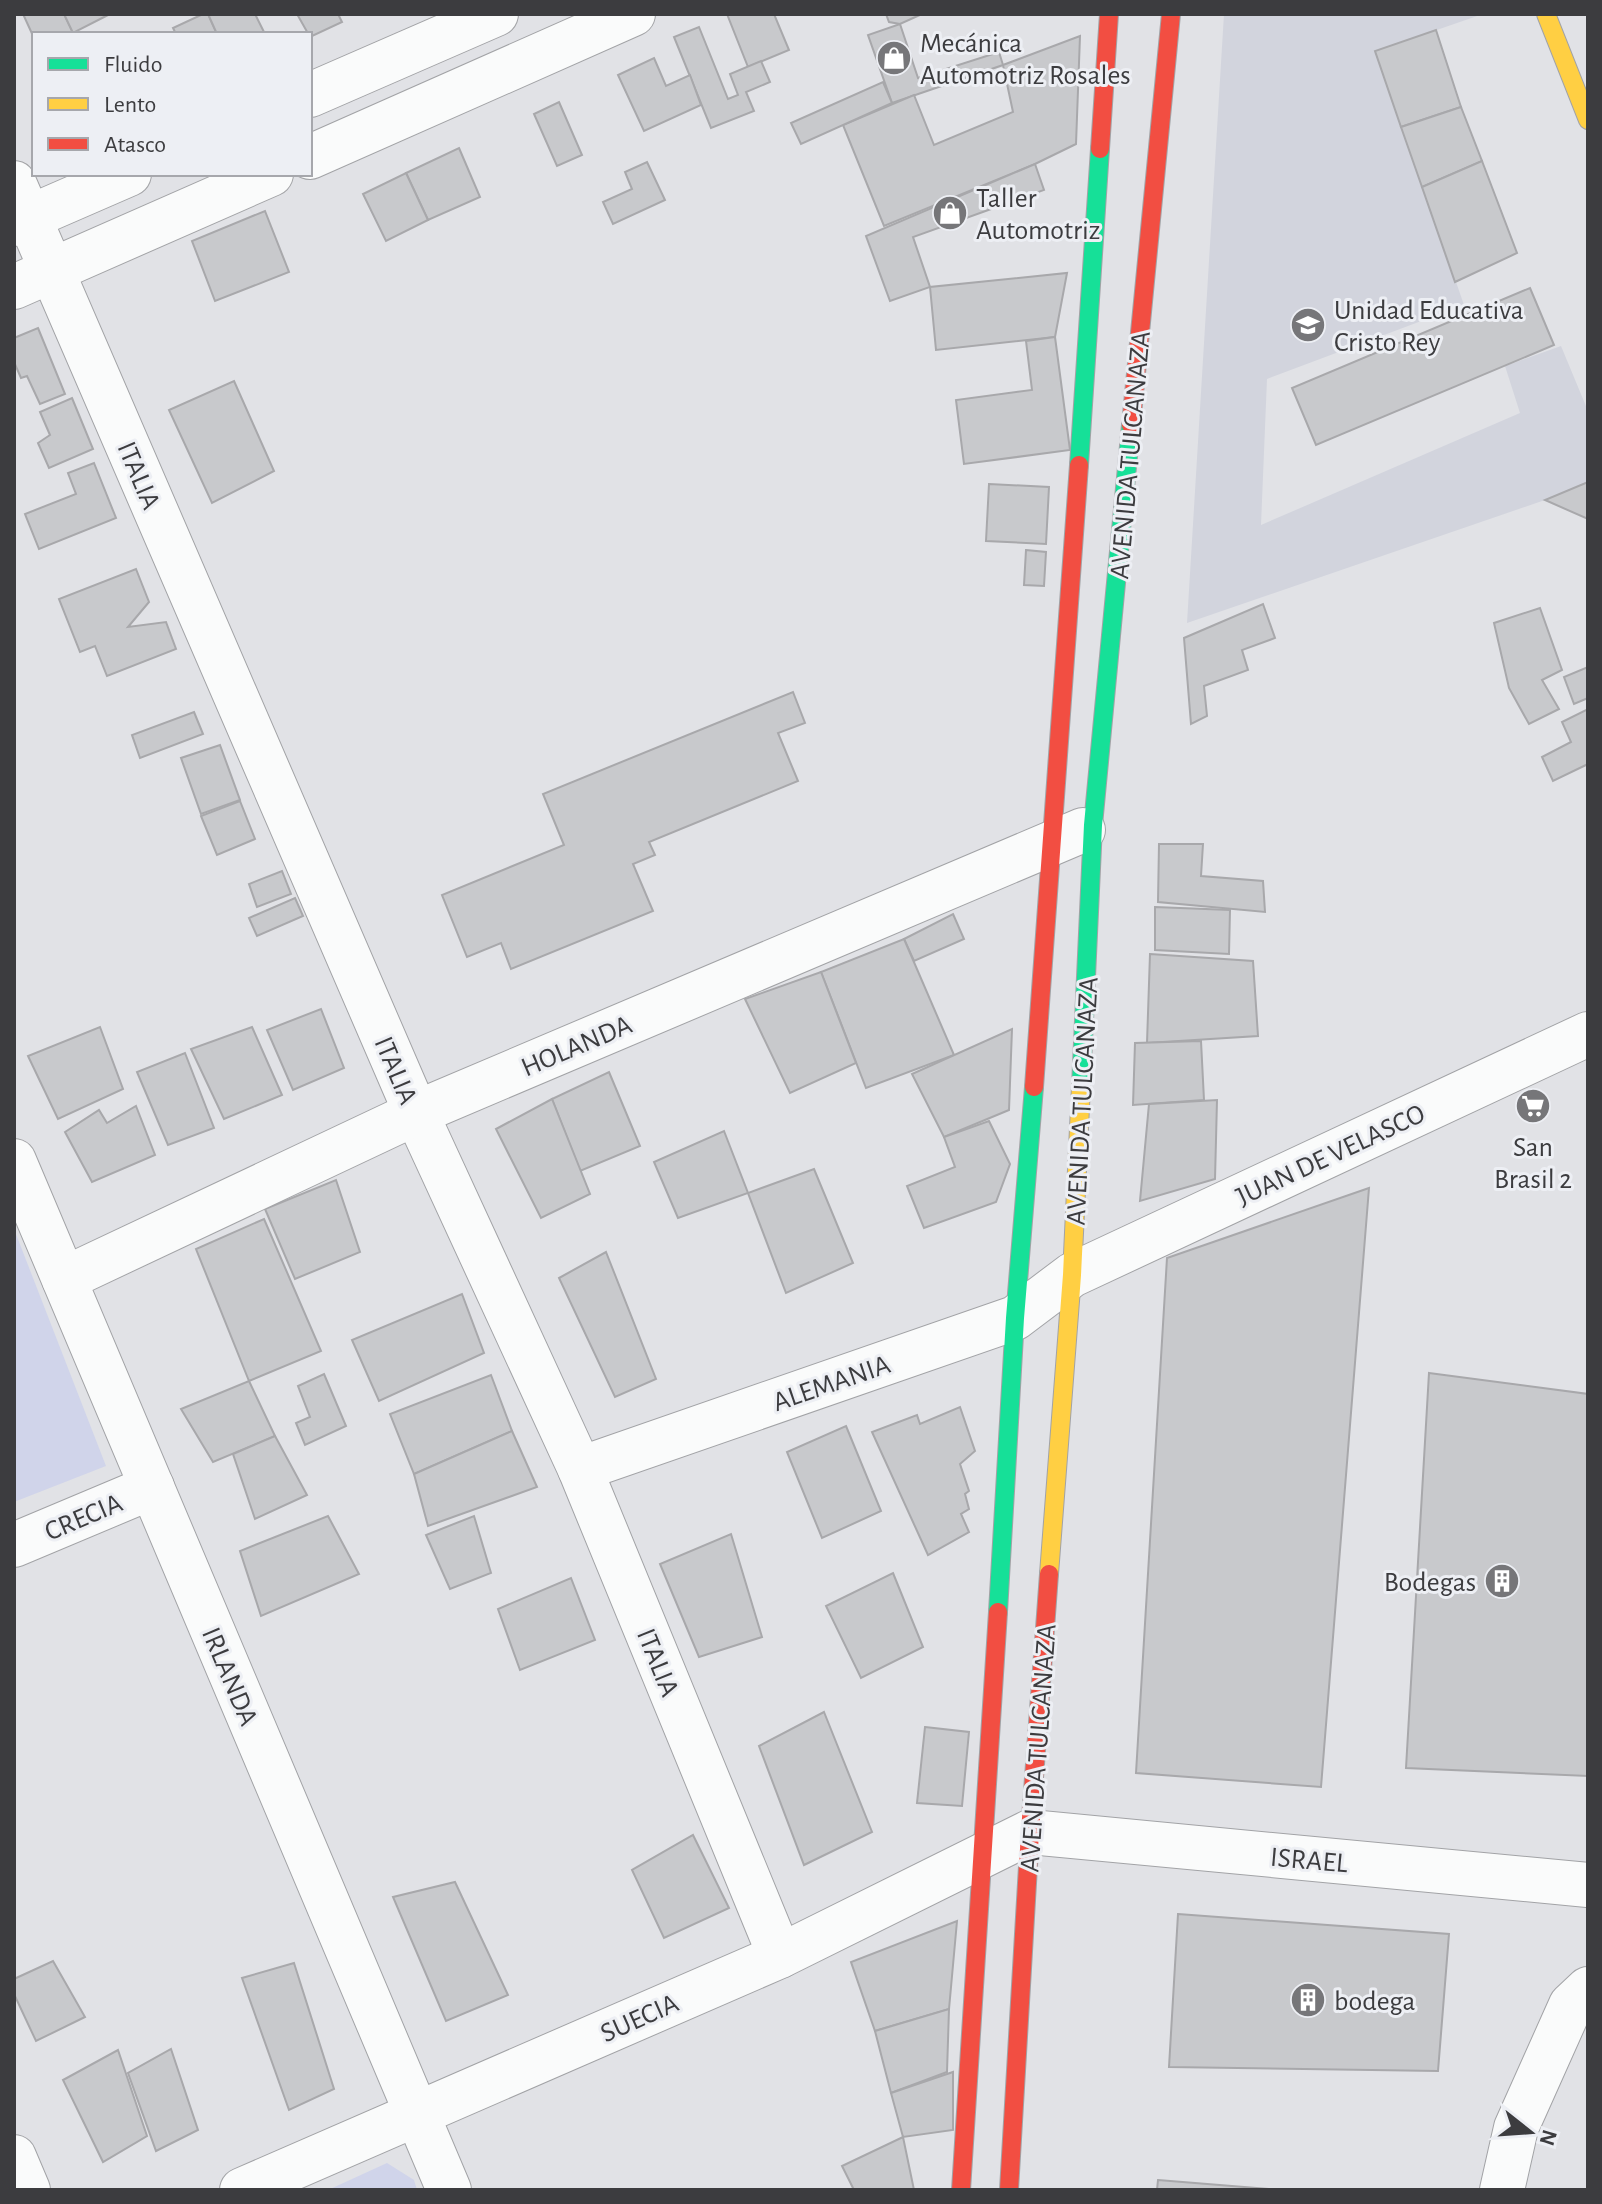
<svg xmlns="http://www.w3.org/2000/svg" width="1602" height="2204" font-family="'Alegreya Sans',sans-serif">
<rect width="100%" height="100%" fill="#e1e2e6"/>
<path fill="#d2d4dd" d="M1224,14h259l-107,37 88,254 -197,74 -6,146 259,-112 -15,-47 56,-20 27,65v71l-43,18 -358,123z"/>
<g fill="#d0d4ea">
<path d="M14,1229l92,237 -92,36z"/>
<path d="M387,2163l27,17 3,10h-89z"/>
</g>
<g fill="#c8c9cc" stroke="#a8a8ab" stroke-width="2">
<path d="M23,14h41l9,19 -39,1v4z"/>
<path d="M64,14h46l-37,19z"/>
<path d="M203,14h5l9,20h-41l-3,-6z"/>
<path d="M208,14h47l10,20h-48z"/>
<path d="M297,14h41l4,8 -32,15z"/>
<path d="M727,14h47l15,36 -41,17z"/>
<path d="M886,14h36l-22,10 -11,-2z"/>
<path d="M900,24l18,54 81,-26 4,13 -111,38 -24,-68z"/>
<path d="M699,27l29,72 10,-4 -8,-21 31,-13 9,21 -24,10 8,19 -43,17 -37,-91z"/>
<path d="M1436,30l25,77 -60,20 -26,-76z"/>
<path d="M1080,36l-4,108 -41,20 -151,62 -41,-101 71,-30 20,50 79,-33 -10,-47z"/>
<path d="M654,58l12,28 24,-11 11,30 -57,26 -26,-56z"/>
<path d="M883,82l9,21 -91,41 -10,-21z"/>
<path d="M559,102l23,53 -25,11 -23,-52z"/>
<path d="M1461,107l21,54 -60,26 -21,-60z"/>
<path d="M459,148l21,49 -52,23 -22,-47z"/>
<path d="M1482,161l35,92 -62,29 -33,-95z"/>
<path d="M647,162l18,38 -52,24 -10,-22 29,-13 -7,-17z"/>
<path d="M1035,164l9,26 -131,47 17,50 -40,14 -24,-65z"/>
<path d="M406,173l22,47 -42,21 -23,-47z"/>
<path d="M265,211l24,61 -74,29 -23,-60z"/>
<path d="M1067,273l-12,64 -119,13 -6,-63z"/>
<path d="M1530,288l24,57 -238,100 -24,-57z"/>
<path d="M38,328l27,66 -25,10 -13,-28 -6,2 -7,-16v-24z"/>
<path d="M1055,337l15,113 -106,14 -8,-64 76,-10 -6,-49z"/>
<path d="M234,381l40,90 -62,32 -43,-93z"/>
<path d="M72,398l21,51 -44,19 -11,-25 12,-8 -10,-23z"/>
<path d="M94,463l22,55 -77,31 -14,-35 51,-20 -8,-21z"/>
<path d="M1588,482v37l-43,-19z"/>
<path d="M989,484l60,3 -3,57 -60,-3z"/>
<path d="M1026,550l20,2 -2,34 -20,-1z"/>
<path d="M136,569l13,33 -21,25 38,-5 10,27 -69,27 -12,-30 -15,6 -21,-53z"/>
<path d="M1263,604l12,34 -33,12 6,20 -44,16 3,30 -16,8 -7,-86z"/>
<path d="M1540,608l22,62 -20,10 17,29 -30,15 -20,-36 -15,-65z"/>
<path d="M1588,667v31l-14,6 -10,-27z"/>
<path d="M793,692l12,31 -27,10 20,48 -149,61 6,13 -22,9 20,47 -142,58 -10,-26 -34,14 -25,-62 122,-50 -21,-51z"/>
<path d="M1588,709v55l-35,17 -11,-24 29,-15 -9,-20z"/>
<path d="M194,712l9,22 -63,24 -8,-23z"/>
<path d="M220,745l20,55 -39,14 -20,-56z"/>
<path d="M240,801l15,38 -38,16 -16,-39z"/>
<path d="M1159,844h44l-2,32 62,5 2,31 -107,-10z"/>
<path d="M282,871l9,23 -34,13 -8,-23z"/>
<path d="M295,898l8,18 -46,20 -8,-18z"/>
<path d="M1155,907l75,3 -1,44 -74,-4z"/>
<path d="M953,914l11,25 -50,22 -10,-22z"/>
<path d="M904,939l50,116 -88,33 -45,-116z"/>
<path d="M1150,954l103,7 5,75 -111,7z"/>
<path d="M821,972l35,91 -66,30 -45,-94z"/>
<path d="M321,1009l23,59 -51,22 -26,-60z"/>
<path d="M100,1027l23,62 -65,30 -30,-63z"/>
<path d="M252,1027l30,68 -58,24 -33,-70z"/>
<path d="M1012,1029l-3,81 -65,27 -32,-63z"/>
<path d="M1201,1041l3,59 -71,5 2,-62z"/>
<path d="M185,1053l29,75 -46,17 -31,-73z"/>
<path d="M609,1072l31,74 -60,25 -28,-72z"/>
<path d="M552,1099l38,95 -49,24 -45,-89z"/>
<path d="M1217,1100l-2,79 -75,22 9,-97z"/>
<path d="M136,1106l19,49 -63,27 -27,-50 34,-22 8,13z"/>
<path d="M989,1121l21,43 -14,38 -72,26 -17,-42 48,-19 -11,-30z"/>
<path d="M724,1131l24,62 -70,25 -24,-56z"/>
<path d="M814,1169l39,94 -67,30 -38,-100z"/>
<path d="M336,1180l24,72 -65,27 -30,-70z"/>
<path d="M1369,1188l-48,599 -185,-14 31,-515z"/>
<path d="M264,1219l57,132 -72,30 -53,-132z"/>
<path d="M606,1252l50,127 -41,18 -56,-119z"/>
<path d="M462,1294l22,59 -105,48 -27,-61z"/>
<path d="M1429,1373l159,21v382l-182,-8z"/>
<path d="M324,1374l22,52 -41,19 -9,-22 14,-6 -12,-31z"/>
<path d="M491,1375l21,56 -98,43 -24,-60z"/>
<path d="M249,1381l26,55 -62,26 -32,-53z"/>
<path d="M960,1407l15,44 -15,13 9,27 -4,3 4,15 -8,5 8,18 -41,23 -56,-123 45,-17 3,9z"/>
<path d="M846,1426l35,85 -59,27 -35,-86z"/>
<path d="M512,1431l25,56 -109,39 -14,-52z"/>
<path d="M275,1436l32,59 -52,24 -22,-65z"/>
<path d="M328,1516l31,58 -98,42 -21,-65z"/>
<path d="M474,1516l17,57 -41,16 -24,-54z"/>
<path d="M731,1534l31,103 -63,20 -39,-93z"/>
<path d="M893,1573l30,74 -62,31 -35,-72z"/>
<path d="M571,1578l24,62 -75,30 -22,-61z"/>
<path d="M824,1712l48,120 -68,33 -45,-119z"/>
<path d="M925,1727l44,5 -7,74 -45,-3z"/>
<path d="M693,1835l36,73 -65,30 -32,-68z"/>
<path d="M455,1882l53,113 -62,26 -53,-124z"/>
<path d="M1178,1914l271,20 -11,137 -269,-4z"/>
<path d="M957,1921l-8,88 -74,22 -24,-69z"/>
<path d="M53,1961l32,56 -49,24 -22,-47v-15z"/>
<path d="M294,1963l40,126 -45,21 -47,-132z"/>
<path d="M949,2009l-2,63 -56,21 -16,-62z"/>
<path d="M171,2049l27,81 -42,21 -28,-78z"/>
<path d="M118,2050l29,86 -44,26 -40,-82z"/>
<path d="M953,2072v58l-50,7 -12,-44z"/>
<path d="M903,2137l11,53h-60l-12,-24z"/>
<path d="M1158,2180l122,10h-123z"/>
</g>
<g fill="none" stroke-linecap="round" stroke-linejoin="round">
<g stroke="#a2a3a6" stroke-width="46">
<g id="street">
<path d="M310,95l186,-81"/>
<path d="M310,157l323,-143"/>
<path d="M14,183l402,930 164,356 200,487"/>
<path d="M14,224l115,-50"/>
<path d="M14,287l257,-113"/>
<path d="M14,1161l435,1029"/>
<path d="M64,1279l352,-166 667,-283"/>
<path d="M580,1469l435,-151 57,-43 516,-241"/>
<path d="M14,1545l138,-58"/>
<path d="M14,2157l14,33"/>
<path d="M242,2190l538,-234 250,-124 558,53"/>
<path d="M1502,2190l14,-62 55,-123 17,-16"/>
</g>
</g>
<g stroke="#a2a3a6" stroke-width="20">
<g id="fast">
<path d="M1079,465l21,-316"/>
<path d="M1081,1086l12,-261 38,-400"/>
<path d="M998,1612l17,-294 19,-231"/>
</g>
</g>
<g stroke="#a2a3a6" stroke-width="20">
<g id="slow">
<path d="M1546,14l42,106"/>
<path d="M1049,1574l23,-299 9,-189"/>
</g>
</g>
<g stroke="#a2a3a6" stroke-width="20">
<g id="jam">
<path d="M1100,149l9,-135"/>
<path d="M1131,425l40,-411"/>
<path d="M1034,1087l45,-622"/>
<path d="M961,2190l37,-578"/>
<path d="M1009,2190l21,-358 19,-258"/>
</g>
</g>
<use href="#street" stroke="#fafbfb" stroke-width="44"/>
<use href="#fast" stroke="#16e098" stroke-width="18"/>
<use href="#slow" stroke="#ffcf43" stroke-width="18"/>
<use href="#jam" stroke="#f24e42" stroke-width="18"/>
</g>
<defs>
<g id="shop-disc" transform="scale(1.8)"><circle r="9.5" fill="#767679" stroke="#edeff4"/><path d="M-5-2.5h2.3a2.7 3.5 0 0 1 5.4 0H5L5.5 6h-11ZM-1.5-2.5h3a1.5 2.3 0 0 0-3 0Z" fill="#fff"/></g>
<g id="school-disc" transform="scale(1.8)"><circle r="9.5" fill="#767679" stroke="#edeff4"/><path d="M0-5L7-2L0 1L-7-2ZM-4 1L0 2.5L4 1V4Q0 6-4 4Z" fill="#fff"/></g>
<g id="supermarket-disc" transform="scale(1.8)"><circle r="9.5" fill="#767679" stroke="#edeff4"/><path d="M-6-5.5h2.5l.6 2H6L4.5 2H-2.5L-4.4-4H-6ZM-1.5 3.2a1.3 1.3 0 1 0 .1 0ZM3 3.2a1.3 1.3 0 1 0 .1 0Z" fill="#fff"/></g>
<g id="building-disc" transform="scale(1.8)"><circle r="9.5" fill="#767679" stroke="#edeff4"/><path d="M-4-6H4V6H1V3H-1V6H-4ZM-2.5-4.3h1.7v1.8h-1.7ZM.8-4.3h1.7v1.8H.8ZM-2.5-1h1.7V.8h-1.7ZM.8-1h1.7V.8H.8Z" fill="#fff"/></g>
</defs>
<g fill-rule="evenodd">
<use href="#shop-disc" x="894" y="58"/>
<use href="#shop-disc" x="950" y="213"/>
<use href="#school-disc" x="1308" y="325"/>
<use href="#supermarket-disc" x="1533" y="1106"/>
<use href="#building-disc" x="1502" y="1581"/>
<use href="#building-disc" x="1308" y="2000"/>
</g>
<g text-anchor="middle" stroke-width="6" stroke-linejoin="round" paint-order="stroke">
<g font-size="28" fill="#3c3c3f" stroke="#edeff4" text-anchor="start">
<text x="920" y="52">Mecánica<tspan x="920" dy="32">Automotriz Rosales</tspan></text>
<text x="976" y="207">Taller<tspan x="976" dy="32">Automotriz</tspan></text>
<text x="1334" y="319">Unidad Educativa<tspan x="1334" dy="32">Cristo Rey</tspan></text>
<text x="1533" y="1156" text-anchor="middle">San<tspan x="1533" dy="32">Brasil 2</tspan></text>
<text x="1476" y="1591" text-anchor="end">Bodegas</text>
<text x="1334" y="2010">bodega</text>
</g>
<g font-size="28" fill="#3c3c3f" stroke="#edeff4">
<text transform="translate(1129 455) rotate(-85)" y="10">AVENIDA TULCANAZA</text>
<text transform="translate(140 475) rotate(67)" y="10">ITALIA</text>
<text transform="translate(576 1045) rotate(-23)" y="10">HOLANDA</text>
<text transform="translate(397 1070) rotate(67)" y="10">ITALIA</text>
<text transform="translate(1081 1101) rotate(-87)" y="10">AVENIDA TULCANAZA</text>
<text transform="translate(1330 1154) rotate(-25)" y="10">JUAN DE VELASCO</text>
<text transform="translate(831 1382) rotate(-19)" y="10">ALEMANIA</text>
<text transform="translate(83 1516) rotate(-23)" y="10">CRECIA</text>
<text transform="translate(659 1662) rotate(68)" y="10">ITALIA</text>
<text transform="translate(231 1676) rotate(67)" y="10">IRLANDA</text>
<text transform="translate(1037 1748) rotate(-86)" y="10">AVENIDA TULCANAZA</text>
<text transform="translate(1309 1859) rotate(5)" y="10">ISRAEL</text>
<text transform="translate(639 2017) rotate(-24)" y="10">SUECIA</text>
</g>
</g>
<rect width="1602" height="2204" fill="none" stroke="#3c3c3f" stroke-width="32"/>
<rect x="32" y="32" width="280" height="144" fill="#edeff4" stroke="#a6a7ac" stroke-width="2"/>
<rect x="48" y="58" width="40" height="12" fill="#16e098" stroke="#a6a7ac" stroke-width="2"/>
<text x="104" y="72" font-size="24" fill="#3c3c3f">Fluido</text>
<rect x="48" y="98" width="40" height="12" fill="#ffcf43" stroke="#a6a7ac" stroke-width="2"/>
<text x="104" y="112" font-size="24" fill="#3c3c3f">Lento</text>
<rect x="48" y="138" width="40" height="12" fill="#f24e42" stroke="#a6a7ac" stroke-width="2"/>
<text x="104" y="152" font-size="24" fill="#3c3c3f">Atasco</text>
<g transform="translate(1530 2132) rotate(107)" stroke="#edeff4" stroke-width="6" paint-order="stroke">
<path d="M0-6L14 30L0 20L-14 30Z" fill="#3c3c3f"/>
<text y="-12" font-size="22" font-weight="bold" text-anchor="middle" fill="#3c3c3f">N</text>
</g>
</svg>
